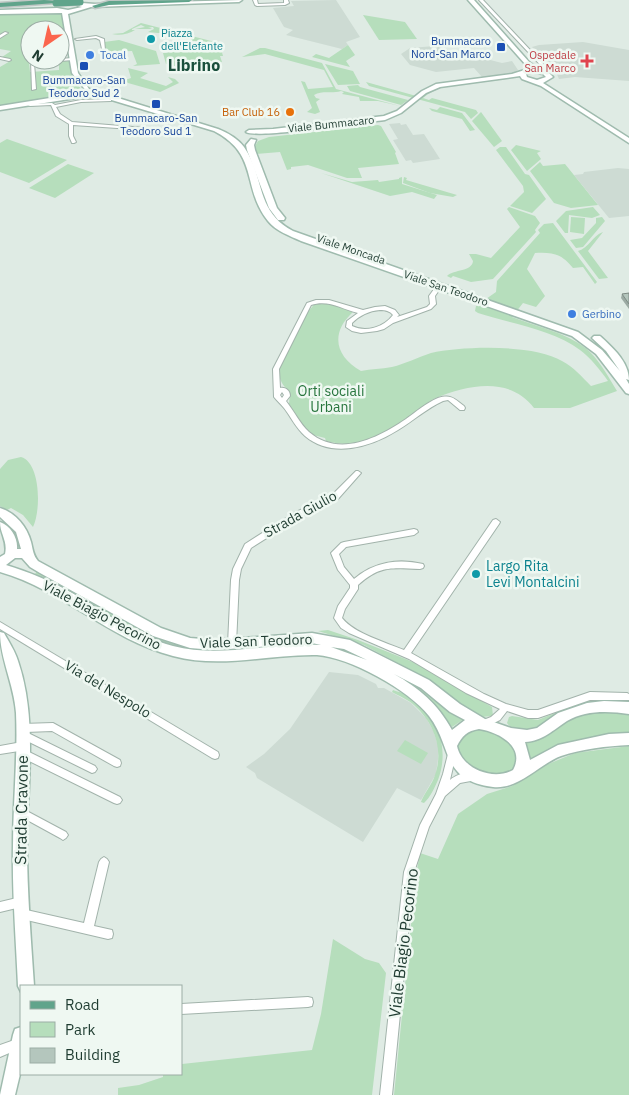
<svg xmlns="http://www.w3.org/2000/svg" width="629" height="1095" font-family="'IBM Plex Sans',sans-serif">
<rect width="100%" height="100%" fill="#dfebe4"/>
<g fill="#cddbd3">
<path d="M336,0l24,37 -14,5 2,3 -6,4 -56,-14 7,-5 -9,-3 -11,-19 21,-2 -3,-5z"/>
<path d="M583,42l46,8v31l-54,-4 -16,2 -3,-7 -24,-25 7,-2z"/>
<path d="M435,46l67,17 10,-2 6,9 -6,4 -30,3 -8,-9 -38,4 -26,-7 -9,-11 9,-6z"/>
<path d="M400,123l1,2 5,-1 7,11 11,-1 16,25 -27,4 -2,-3 -5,1 -13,-21 5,-1 -9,-15z"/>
<path d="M618,168l11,1v47l-20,2 -35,-43 9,-1 1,-2z"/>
<path d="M329,672l29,3 18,9 2,4h6l27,15 15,15 8,14 4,14v13l-2,15 -15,26 -24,-12 -34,54 -106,-64 -2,-5 -9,-6 18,-13 26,-25z"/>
</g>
<g fill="#b6debc">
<path d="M59,12l4,3 3,16 -36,-1v30h3l-4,2 1,10 29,-2v-9l10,-1 2,13 11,18 -82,15v-39l12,-7 -10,-3 9,-6 -11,-2v-36z"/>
<path d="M363,15l42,7 12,17 -38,1z"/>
<path d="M141,23l74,19 -14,1 -1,-2h-8l-1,-3h-7l-1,-3 -9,1 -1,-4 -15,1 -10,-1 6,-3 -1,-2h-5l4,1 -2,1h-15l10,-2 -4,-2 -9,4v1h3c-6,4 -16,6 -23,4l11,-1z"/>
<path d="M119,40l37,11 4,13 -27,2 4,-2 -5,-13 -26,1 -2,-10z"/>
<path d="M348,45l7,10 -9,6 4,6 -38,-10 4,-3 13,4z"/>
<path d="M265,48l57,15 14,26 64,17 -22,-5h-18l-1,-4 -17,-3 2,-2 -3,-1c-9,3 -19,-1 -27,4l2,3 4,1 -4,3 4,10 -5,2 -8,-2 5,-4 -11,-27 4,1 3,7 25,-2 -9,-17 -59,-16 -23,3 18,-9z"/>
<path d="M206,49l5,2 10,-2 2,7h-3l2,6 -48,4 -8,-2 -3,-11z"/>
<path d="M325,64l28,7 7,13 -22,1z"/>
<path d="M128,68l20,5 -8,5 26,8 7,-4 -5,-5 7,2 4,4 -21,10 2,-1 -32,-9 -3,-3 6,-2z"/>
<path d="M510,78c-28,7 -63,0 -87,20l6,2 3,-2 44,12 2,3 -7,6 -6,-7 -96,-26 -3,-4 54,15c18,-14 67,-21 90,-19z"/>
<path d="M358,85l2,2 48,13 -7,5 -51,-14 -3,-5z"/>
<path d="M440,107l22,6 13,17 -5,1 -8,-12 -30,-8 -3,-3 8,2z"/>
<path d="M481,112l21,29 -8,6 -22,-26z"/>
<path d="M378,125l3,1 15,26 -1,1 4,11 -41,4 4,10h-15l-39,-13 -17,2v2l-4,1 -7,-18 -24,2 -2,-6 4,-7 11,-4z"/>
<path d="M7,139l60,21 -38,23 -29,-11v-29z"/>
<path d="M516,145l25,6 -4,2 4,6 -14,12 -16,-21z"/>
<path d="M500,147h6l19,27 4,1 17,24 -14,14 -22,-7 14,-14 -1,-6 -27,-36z"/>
<path d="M540,162l3,4 22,-2 33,41 -27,3 -17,-5 -24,-32z"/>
<path d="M68,164l26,9 -39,25 -26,-10z"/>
<path d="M321,173l31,9 26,-2 1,2 20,-3v-1l3,-1v7l35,11 -3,4 -22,-7 -22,4z"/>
<path d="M404,177l3,1 -1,2 51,15 -4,2 -23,-4 -27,-10z"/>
<path d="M509,207l26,9 5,7 -5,7 1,2 -43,47 -22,3 -18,-6 -2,2 -4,-2c7,-7 25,-4 26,-15l-4,-7h7l15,4 29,-31 -13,-18z"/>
<path d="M593,207l7,8 -8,3 -23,-3 -1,18h-3l-9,-12 10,-10z"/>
<path d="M571,217l14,1 -1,16 -14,-2z"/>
<path d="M602,217l3,4 -22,26 -7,1 -6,-8 12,-2 14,-15v-5z"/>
<path d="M553,223l44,59 -2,2 -12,-17 -10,1c-11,-14 -20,-16 -38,-15l-8,16 18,27 -9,11 -13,-4 -11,14c25,10 58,16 78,35 11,11 19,26 27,39l-47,17h-36c-24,-32 -66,-23 -98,-10 -7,3 -13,9 -19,13 -16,11 -31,23 -50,30 -13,5 -28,3 -41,0l-1,-3 -12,-3 -9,-8 -15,-23 1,-12c-7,-6 -12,-13 -11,-23 2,-10 29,-64 38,-66 12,-3 25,5 36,9 -23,21 -18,44 8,59 10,-2 20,-2 31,-4 13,-3 26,-10 39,-14 32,-7 103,-9 131,8 12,6 20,16 29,25l17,-5c-7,-10 -18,-24 -28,-31 -26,-20 -71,-27 -102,-37l-3,-2 1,-5 20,-14 1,-11 43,-48 -2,-3 6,-6z"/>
<path d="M603,232l-15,19 20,27 -9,1 -21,-28c11,-3 14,-15 25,-19z"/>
<path d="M21,457c20,6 20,54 12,70l-10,-12 -12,-7 -4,2 -7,-4v-37l8,-9z"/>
<path d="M37,571l112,63 28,10 33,5 98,-8 38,7 76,40 42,31 -12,8 -24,-28 -84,-48 -13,-4 -104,6 -40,-2 -38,-12 -114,-65z"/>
<path d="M328,630l30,10 55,22 79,45 1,9 -12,1 -8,-5 -15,-9 -25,-21 -69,-37 -46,-14z"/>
<path d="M393,690c5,2 13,3 18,7 27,19 39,51 27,83 -3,7 -8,18 -14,23l-3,-1c3,-9 11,-17 14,-27 9,-25 -1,-52 -20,-69 -6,-6 -16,-10 -23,-14z"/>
<path d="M588,699l36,5c-5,-1 -11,-2 -15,-1 -22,6 -86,43 -102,20l2,-6 3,-1 26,4z"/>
<path d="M601,712h28v24l-77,13 -20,10 -4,-1 -5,-18c23,7 35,-18 55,-25 7,-2 15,-2 23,-3z"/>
<path d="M479,727l27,10 13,15c-2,6 -2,15 -6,19 -13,15 -53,-5 -56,-22 -2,-5 1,-11 4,-15z"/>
<path d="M405,740l23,13 -7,11 -24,-13z"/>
<path d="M629,746v349h-235l22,-220 4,-22 18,6 20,-45 29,-20 25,-8 29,-19 34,-14z"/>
<path d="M333,939l32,20 14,4 7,10 -14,122h-254v-7l21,-3 24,-8v-3h18l1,-10 130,-14 9,-36z"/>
</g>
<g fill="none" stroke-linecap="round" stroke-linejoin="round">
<g stroke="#a2b3ab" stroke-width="2">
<g id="street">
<path d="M253,0h4l1,4 26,-1v-3h4l1,3 -4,2 -28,1 -2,-1z"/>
<path d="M479,0h4l66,70v2h-2z"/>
<path d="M5,32l3,1 -8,5v-3z"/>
<path d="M96,36l8,3 1,11 -3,-1 -2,-9 -4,-2 -19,2 -2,-1z"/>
<path d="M0,57l10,2 1,1 -2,1 -9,-2z"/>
<path d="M72,58l2,1 -1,1 -13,1 -2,-1 -24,3 2,26 -4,1 -1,-29 29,-1v-1z"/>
<path d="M109,99l2,1v1l-30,1 -25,5 4,7 12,8 73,6 2,1v1l-74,-5v11l3,6 -2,1h-2l-3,-7v-12l-13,-8 -5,-11 -21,1 -2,-1 2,-1 22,-1 3,2 26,-5z"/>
<path d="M439,284l3,2 -7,10 1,8 -5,5 -38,14 -9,6 -7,2 -16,2 -9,-2 -6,-4 1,-6 11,-8c-16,-4 -30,-14 -47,-8l-32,64 1,19c5,-1 10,2 10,8l-4,5c8,10 14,23 23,31 30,26 69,6 97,-13 10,-7 20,-16 32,-21 14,-4 16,1 26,8l1,2 -1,2h-4l-12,-10 -5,1c-16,7 -30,20 -45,29 -27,17 -66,29 -93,6 -9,-8 -14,-19 -21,-28 -3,-4 -7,-7 -10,-11l-1,-28 34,-66 9,-3h13l34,10 12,-3 10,-1 10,4 4,5 -2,2 30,-10 3,-3 -1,-8 8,-11zM380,310c5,0 10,1 13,5 -9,12 -27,18 -41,11v-3c8,-8 17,-12 28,-13zM282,392l2,3 -2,3 -2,-3z"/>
<path d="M356,471h2l3,2 -23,26 -38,18 -49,31 -10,21 -2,11 -3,64 -1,2 -3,1 -3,-1 -1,-2 3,-64 2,-11 12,-25 49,-31 38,-18z"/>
<path d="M496,519l4,3 -1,2 -88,129 73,41 22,10 22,6h10l52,-18 37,1 2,1v6h-39l-52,18h-10l-21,-7 -7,9 -16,8 -3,-1 -1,-3 1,-3 10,-4 9,-8 -34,-16 -57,-34 -60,-26 -8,-5 -7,-10 4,-12 12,-18v-3l-12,-15 -7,-17 10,-10 3,-1 70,-13 3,1 1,2 -4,3 -68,12 -7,7 5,13 10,12c19,-17 44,-21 69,-15l1,2 -1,2 -3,1c-28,-1 -40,-4 -62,16v4l-13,20 -3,9c13,16 43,24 62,32l89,-130z"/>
<path d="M0,622l218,130 1,3 -1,3 -3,1 -3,-1 -212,-129z"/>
<path d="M53,723l67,37 1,3 -1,3 -3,1 -3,-1 -62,-35 -26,1 69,34 2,3 -2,3 -3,1 -73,-36 -1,-3 1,-3 -1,-3 1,-3 3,-1z"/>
<path d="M22,742l3,1 1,3 -3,3 97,48 2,3 -2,3 -3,1 -3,-1 -95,-47 -1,-3 1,-2 -19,3v-8z"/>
<path d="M452,750l3,1 1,3 -6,26c7,-6 18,-9 26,-6l2,3 -2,3 -16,3 -15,13 -16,31 -15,45 -22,223h-12l24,-223 16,-47 16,-31 7,-20 5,-20 1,-3z"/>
<path d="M21,808l45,24 2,3 -2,3 -3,2 -3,-2 -42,-23 -2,-3 2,-3z"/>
<path d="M104,857l3,2 2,3 -15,64 18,4 1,4 -1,4 -4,1 -90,-21 -1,-4 1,-4 4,-1 62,14 15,-61 2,-3z"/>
<path d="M21,897l4,1 1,4 -1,4 -25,6v-10z"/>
<path d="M308,997l4,1 1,4 -1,4 -4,1 -127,7v-10z"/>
<path d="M20,1038h1v10l-21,9v-12z"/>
</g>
</g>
<g stroke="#9fbbae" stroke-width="3">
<g id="secondary">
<path d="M75,0h6l1,3 13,1 147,-4 -3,2 -148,5 -23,7 10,59 11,16 129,40c10,4 19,9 26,18 21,30 11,64 49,84l285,101 24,18 18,21 -14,-20 -14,-13 2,-2h6c13,12 29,26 29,44l-3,-1 3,5v10l-3,-1 -30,-39 -24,-18 -271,-95c-11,-5 -25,-10 -33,-20 -27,-34 -8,-66 -54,-90l-119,-36 -95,15v-4l87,-14 -15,-19 -10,-60 -62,1v-4l57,-2 11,2 14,-3 -4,-1z"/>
<path d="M468,0h6l56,63c8,5 17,7 23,14l-10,6 86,55v5l-88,-57 -19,-7 -2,-3 -80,11 -14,6 -25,20 -16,7c-21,2 -128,19 -139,12l3,-2 24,-1 111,-13 13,-5 25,-20 14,-7 76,-10 19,-6 -5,-3zM531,72l12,2 3,3 -9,3 -10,-3 -1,-3z"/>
<path d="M251,139l5,1 -2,5 1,5 22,58 8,10 -1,2h-6l-9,-12 -22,-58 -1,-5z"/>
<path d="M0,508c16,5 27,19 31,34 2,8 2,13 7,19l123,67 29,10 24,2 98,-7 38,7 79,40 31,24 25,15 26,9 16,2 10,-2 21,-15 29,-10 17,-2 25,1v12c-20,-3 -44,-4 -62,7 -14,9 -24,20 -42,21l5,18 28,-15 51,-11 20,-1v12c-22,1 -47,4 -68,11 -22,8 -42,34 -68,31 -53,-7 -40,-40 -64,-71 -20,-26 -80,-59 -112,-61 -48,-1 -96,14 -144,1 -63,-16 -110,-66 -173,-84v-15l5,-3c3,-13 -5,-20 -5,-32 11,4 18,16 17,27h4l-5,-17 -16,-15zM15,558h7l8,9 10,6 113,63 37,12 24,2 98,-7 9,2c-50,-4 -98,14 -148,1 -37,-10 -69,-34 -101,-53 -21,-12 -43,-21 -66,-28zM331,647l13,2 23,11zM394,674l27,14 29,24 15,8 -13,10c-14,-26 -33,-42 -58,-56zM479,729c19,3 47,17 34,41 -20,11 -51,-1 -56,-24 5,-10 10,-15 22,-17z"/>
<path d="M0,632l4,1c5,9 11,18 14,28 20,59 9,123 9,185 0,46 4,93 7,140h-13v6l-3,-6c-2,-47 -6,-93 -5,-140 0,-45 5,-89 3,-133 -2,-29 -16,-54 -16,-81z"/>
<path d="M21,1027v43l-6,25h-15l13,-60 2,-6z"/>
</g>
</g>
<g stroke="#c0c8c5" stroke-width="3">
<g id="primary">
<path d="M44,0l15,1 -3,2 -56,4v-4z"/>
<path d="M192,0l-3,2 -80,3 -14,3 -3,-2 17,-5z"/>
</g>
</g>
<use href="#street" fill="#fff" fill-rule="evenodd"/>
<use href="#secondary" fill="#fff" fill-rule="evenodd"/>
<use href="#primary" fill="#60a48b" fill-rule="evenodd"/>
<g stroke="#c0c8c5" stroke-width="8" stroke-linecap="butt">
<path id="primary-bridge" d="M56,3l24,-1"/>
</g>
<use href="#primary-bridge" stroke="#60a48b" stroke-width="7"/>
</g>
<path fill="#9baaa3" d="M629,293v16l-8,-11 1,-4z"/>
<path fill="#b4c6bd" stroke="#7e8b84" d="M629,293v11l-7,-10z"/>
<g fill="#0f9aa8" stroke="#eff8f2" stroke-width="2">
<circle cx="151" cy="39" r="5"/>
<circle cx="476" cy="574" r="5"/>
</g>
<g fill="#1a4fb4" stroke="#eff8f2" stroke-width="2">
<rect x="496" y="42" width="10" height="10" rx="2.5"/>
<rect x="79" y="61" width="10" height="10" rx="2.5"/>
<rect x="151" y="99" width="10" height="10" rx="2.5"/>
</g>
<g fill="#3f7fe0" stroke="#eff8f2" stroke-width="2">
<circle cx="90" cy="55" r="5"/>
<circle cx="572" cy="314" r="5"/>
</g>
<path fill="#e0444e" stroke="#eff8f2" stroke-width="2" d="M584.5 53.5h5v5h5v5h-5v5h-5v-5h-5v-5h5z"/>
<circle fill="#e8710a" stroke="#eff8f2" stroke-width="2" cx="290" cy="112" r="5"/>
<g text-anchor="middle" stroke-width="5" stroke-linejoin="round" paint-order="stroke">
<g font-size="11" fill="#0d838f" stroke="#eff8f2" text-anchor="start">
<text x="161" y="37">Piazza<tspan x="161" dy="13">dell'Elefante</tspan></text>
</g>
<g font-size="11" fill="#164399" stroke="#eff8f2">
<text x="491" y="45" text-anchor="end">Bummacaro<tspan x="491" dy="13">Nord-San Marco</tspan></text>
<text x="84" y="84">Bummacaro-San<tspan x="84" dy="13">Teodoro Sud 2</tspan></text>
<text x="156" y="122">Bummacaro-San<tspan x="156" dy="13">Teodoro Sud 1</tspan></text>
</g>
<g font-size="11" fill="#366cbe" stroke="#eff8f2" text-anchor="start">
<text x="100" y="59">Tocal</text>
<text x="582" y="318">Gerbino</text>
</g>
<g font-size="11" fill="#be3a42" stroke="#eff8f2" text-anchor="end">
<text x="576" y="59">Ospedale<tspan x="576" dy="13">San Marco</tspan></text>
</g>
<g font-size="11" fill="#c56008" stroke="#eff8f2" text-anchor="end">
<text x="280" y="116">Bar Club 16</text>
</g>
<g font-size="11" fill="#1f3c31" stroke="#eff8f2">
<text transform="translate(331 124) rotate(-6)" y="4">Viale Bummacaro</text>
<text transform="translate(351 249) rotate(19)" y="4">Viale Moncada</text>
<text transform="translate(446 288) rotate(19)" y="4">Viale San Teodoro</text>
</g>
<g font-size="14" fill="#27753d" stroke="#eff8f2">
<text x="331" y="396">Orti sociali<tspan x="331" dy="16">Urbani</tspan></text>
</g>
<g font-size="14" fill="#1f3c31" stroke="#eff8f2">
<text transform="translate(300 514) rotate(-29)" y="5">Strada Giulio</text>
<text transform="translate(102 615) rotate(28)" y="5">Viale Biagio Pecorino</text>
<text transform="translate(256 641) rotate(-2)" y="5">Viale San Teodoro</text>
<text transform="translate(108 689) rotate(31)" y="5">Via del Nespolo</text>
</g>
<g font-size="14" fill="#0d838f" stroke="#eff8f2" text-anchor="start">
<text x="486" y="571">Largo Rita<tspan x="486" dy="16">Levi Montalcini</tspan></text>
</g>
<g font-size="16" font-weight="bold" fill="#1a4f3c" stroke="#eff8f2">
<text x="194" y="71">Librino</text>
</g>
<g font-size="16" fill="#1f3c31" stroke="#eff8f2">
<text transform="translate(21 810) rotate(-89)" y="6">Strada Cravone</text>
<text transform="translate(403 943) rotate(-83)" y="6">Viale Biagio Pecorino</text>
</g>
</g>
<rect x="20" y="985" width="162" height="90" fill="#eff8f2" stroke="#9cada5"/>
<rect x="30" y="1001" width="25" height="8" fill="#60a48b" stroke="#9cada5"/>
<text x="65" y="1010" font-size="15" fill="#1f3c31">Road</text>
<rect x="30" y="1022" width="25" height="15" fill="#b6debc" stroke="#9cada5"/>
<text x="65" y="1035" font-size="15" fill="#1f3c31">Park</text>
<rect x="30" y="1048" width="25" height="15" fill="#b4c6bd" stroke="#9cada5"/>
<text x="65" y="1060" font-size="15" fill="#1f3c31">Building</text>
<g transform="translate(45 45) rotate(214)"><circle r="24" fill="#eff8f2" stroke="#9cada5"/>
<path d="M0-4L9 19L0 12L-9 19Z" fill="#fb654d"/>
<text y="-8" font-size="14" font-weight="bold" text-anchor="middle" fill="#1f3c31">N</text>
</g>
</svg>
